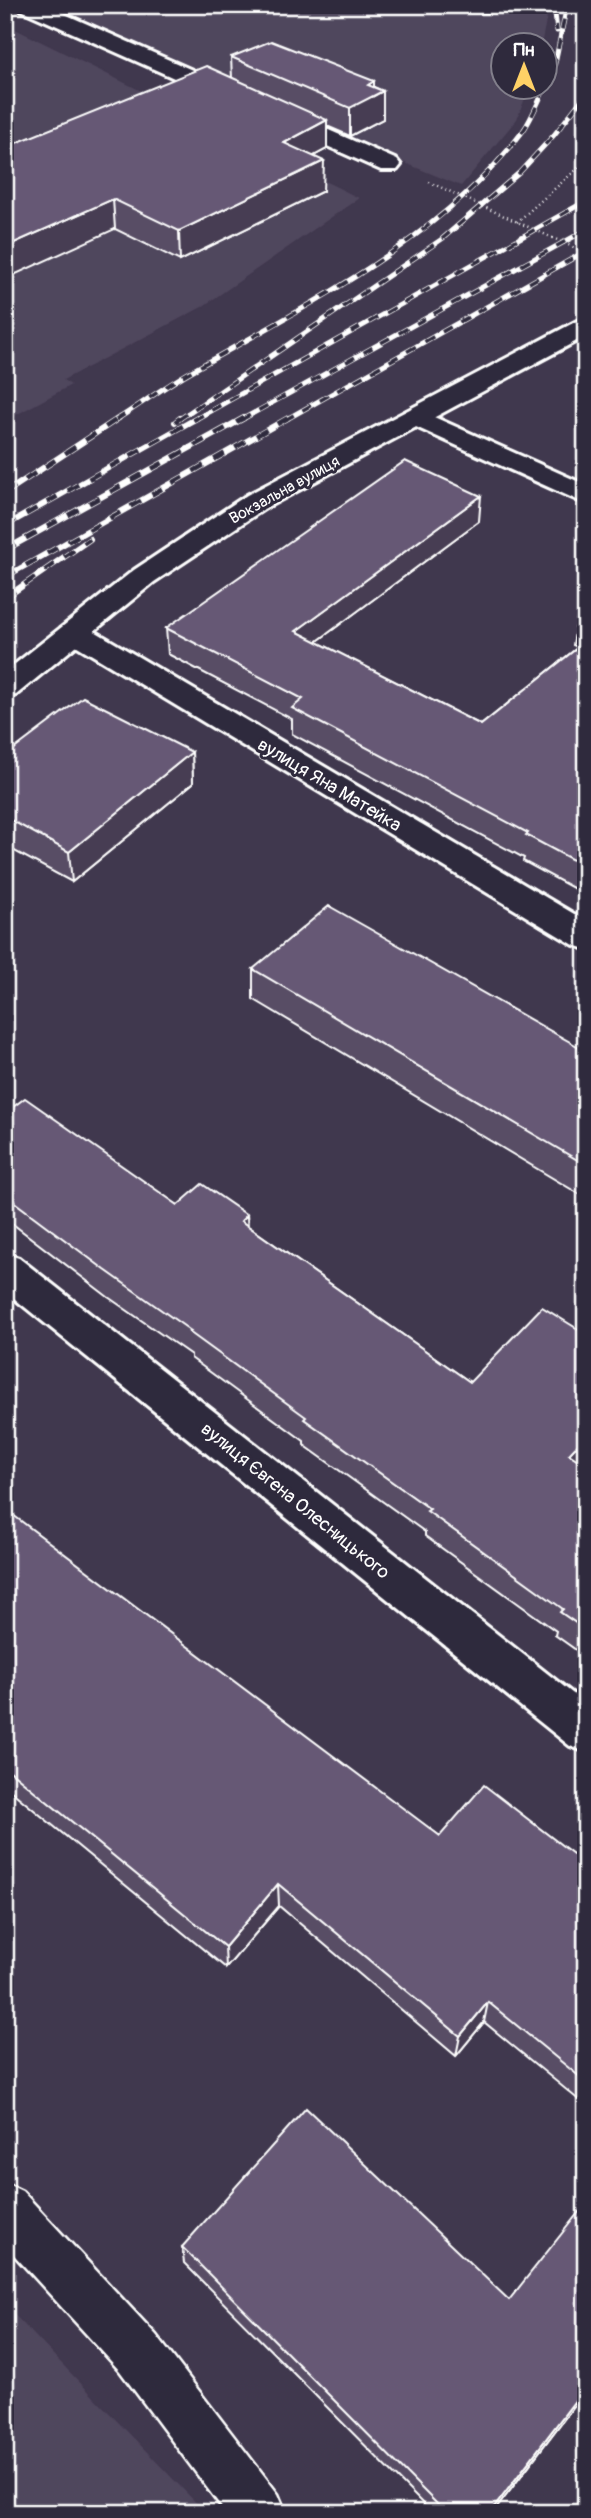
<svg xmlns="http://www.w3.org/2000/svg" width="591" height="2518" font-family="Pangolin,sans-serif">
<rect width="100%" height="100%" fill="#40384e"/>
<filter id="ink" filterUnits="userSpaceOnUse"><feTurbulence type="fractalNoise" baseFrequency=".0143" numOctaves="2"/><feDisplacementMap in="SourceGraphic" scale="14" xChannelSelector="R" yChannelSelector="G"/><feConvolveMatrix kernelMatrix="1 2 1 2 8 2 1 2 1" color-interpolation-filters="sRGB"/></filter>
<g filter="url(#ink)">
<g fill="#4f465d">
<path d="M48,5h496l3,11 -6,29 -37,1v42h25l-12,31 -56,67 -95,-39z"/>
<path d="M5,24l354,174 -157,109 -139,73 8,5 -66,36z"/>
<path d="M5,2305l201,208h-201z"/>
</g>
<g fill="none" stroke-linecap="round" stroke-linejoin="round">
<g stroke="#fff" stroke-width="5">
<path id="lane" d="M5,2183l17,8 134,144 122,159 8,19h-60l-106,-142 -115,-126z"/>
</g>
<g stroke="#fff" stroke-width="6">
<g id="street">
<path d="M16,5h28l353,155 4,5 -4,5h-16l-362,-161z"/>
<path d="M416,409l170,76v19l-179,-81 -4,-6 4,-6z"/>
<path d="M75,623l11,3 500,295v28l-12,-4 -510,-307 -4,-6 4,-6z"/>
</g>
</g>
<g stroke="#fff" stroke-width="6">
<g id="secondary">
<path d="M586,318v18l-319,171 -113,75 -138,113 -11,2v-25l129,-102 113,-75 330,-174z"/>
<path d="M5,1254l14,4 567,446v48l-16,-6 -565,-455z"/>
</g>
</g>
<g stroke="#fff" stroke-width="2.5" stroke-dasharray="1 3.5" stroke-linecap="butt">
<path d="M429,182l157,71"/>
<path d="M517,222l69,-61"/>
</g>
<use href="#lane" fill="#2f2a3d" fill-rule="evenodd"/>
<use href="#street" fill="#2f2a3d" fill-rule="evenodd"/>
<use href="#secondary" fill="#2f2a3d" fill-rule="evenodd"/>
<g stroke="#fff" stroke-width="5">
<g id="rail-far1">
<path d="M554,5l3,26"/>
<path d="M546,87l9,-24 12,-58"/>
<path d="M116,420c27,-17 53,-37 81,-52 113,-64 247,-131 326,-237 9,-13 15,-29 22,-43"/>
<path d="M178,420l264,-181 77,-66 35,-38 32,-41"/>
<path d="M194,420l392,-219"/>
<path d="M241,420l345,-190"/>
<path d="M285,420l301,-169"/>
</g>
</g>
<g stroke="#fff" stroke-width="6">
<g id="rail">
<path d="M175,422l5,-4"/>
<path d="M5,493l114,-75"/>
<path d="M5,526l192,-108"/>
<path d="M5,550l239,-132"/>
<path d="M5,577l283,-159"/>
<path d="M5,598l85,-59"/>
</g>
</g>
<use href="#rail-far1" stroke="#2f2a3d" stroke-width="3.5" stroke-dasharray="10" stroke-linecap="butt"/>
<use href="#rail" stroke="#2f2a3d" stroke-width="4.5" stroke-dasharray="12" stroke-linecap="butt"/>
</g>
<g fill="#584d65" stroke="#fff" stroke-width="2">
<path d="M469,5h54l-1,8h-52z"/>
<path d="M231,57l143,24v6l9,4v28l-33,17 -23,-10v23l-14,7 10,35 -143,70 -65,-32 -99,-86 216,-65z"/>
<path d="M479,521l-163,121 165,83 97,-78 -5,-2 4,-26 9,-7v283l-63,-34 1,-3 -232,-124v-15l-124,-65 -2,-26z"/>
<path d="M192,752l1,31 -121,99 -67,-36v-90z"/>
<path d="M253,969l333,82v147l-333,-199z"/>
<path d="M5,1113l173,92 69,10 1,11 222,156 116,74 -6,6 6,3v192l-31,-22 1,-4 -131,-95v-4l-121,-87v-4l-113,-83v-3l-83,-58 -103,-79z"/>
<path d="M5,1522l435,314 146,28v242l-102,-84 -28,34 -177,-150 -53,62 -221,-182z"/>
<path d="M182,2247l327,53 77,90 -93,123h-61l-248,-250z"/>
</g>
<g fill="#473e52" stroke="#fff" stroke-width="2">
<path d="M374,81v15l9,-5v28l-33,17v-28l18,-23z"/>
<path d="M327,120v29l-43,23v-29z"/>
<path d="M324,161l-1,30 -143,70 -1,-30z"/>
<path d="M113,199l2,30 -110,50v-32z"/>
<path d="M481,496l-2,25 -183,136v-26z"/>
<path d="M192,752l1,31 -121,99 -3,-30z"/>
<path d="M247,1215l1,27 -7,-21z"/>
<path d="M586,1436v20l-21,23 4,-25z"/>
<path d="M278,1884l1,22 -53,62 -1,-21z"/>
<path d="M488,2002l-4,20 -28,34 4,-20z"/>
<path d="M586,2386v4l-93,123h-3z"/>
</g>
<g fill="#665975" stroke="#fff" stroke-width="2">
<path d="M271,41l103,40 -6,4 15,6 -33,17 -119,-51z"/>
<path d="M206,66l121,54 -43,23 40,18 -145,70 -66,-32 -108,48v-105l11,1z"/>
<path d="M405,461l76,35 -185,135 185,94 105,-84v226l-60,-32 2,-2 -236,-125 11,-9 -137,-71z"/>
<path d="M586,612v12l-9,-5z"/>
<path d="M83,697l109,55 -123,100 -64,-35v-61z"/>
<path d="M329,906l257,145v114l-333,-196z"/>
<path d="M25,1098l153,107 24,-21 45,31 -6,6 229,161 72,-75 44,27v102l-17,18 17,11v165l-26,-18 3,-3 -136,-98 3,-2 -126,-90 2,-2 -117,-85 2,-1 -86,-61 -100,-75v-82z"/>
<path d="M13,1515l427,321 44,-51 102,79v218l-98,-80 -28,34 -182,-152 -53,63 -220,-180v-245z"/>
<path d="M306,2108l203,192 77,-97v183l-96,127h-44l-264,-266z"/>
</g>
</g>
<g text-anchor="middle" stroke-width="6" stroke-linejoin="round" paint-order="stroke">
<g font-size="16" fill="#fff" stroke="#2f2a3d">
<text transform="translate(284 489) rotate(-29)" y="6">Вокзальна вулиця</text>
</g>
<g font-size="19" fill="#fff" stroke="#2f2a3d">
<text transform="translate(330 784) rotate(31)" y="7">вулиця Яна Матейка</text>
<text transform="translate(296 1500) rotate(39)" y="7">вулиця Євгена Олесницького</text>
</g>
</g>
<rect width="591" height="2518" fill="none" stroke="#2f2a3d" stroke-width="28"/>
<rect x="14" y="14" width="563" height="2490" fill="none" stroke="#fff" stroke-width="2.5" filter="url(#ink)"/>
<g transform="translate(524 66)"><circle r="33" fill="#2f2a3d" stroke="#827f8b" stroke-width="2"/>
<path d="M0-5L12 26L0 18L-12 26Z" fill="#ffd166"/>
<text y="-10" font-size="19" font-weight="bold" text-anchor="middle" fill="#ffffff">Пн</text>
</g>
</svg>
